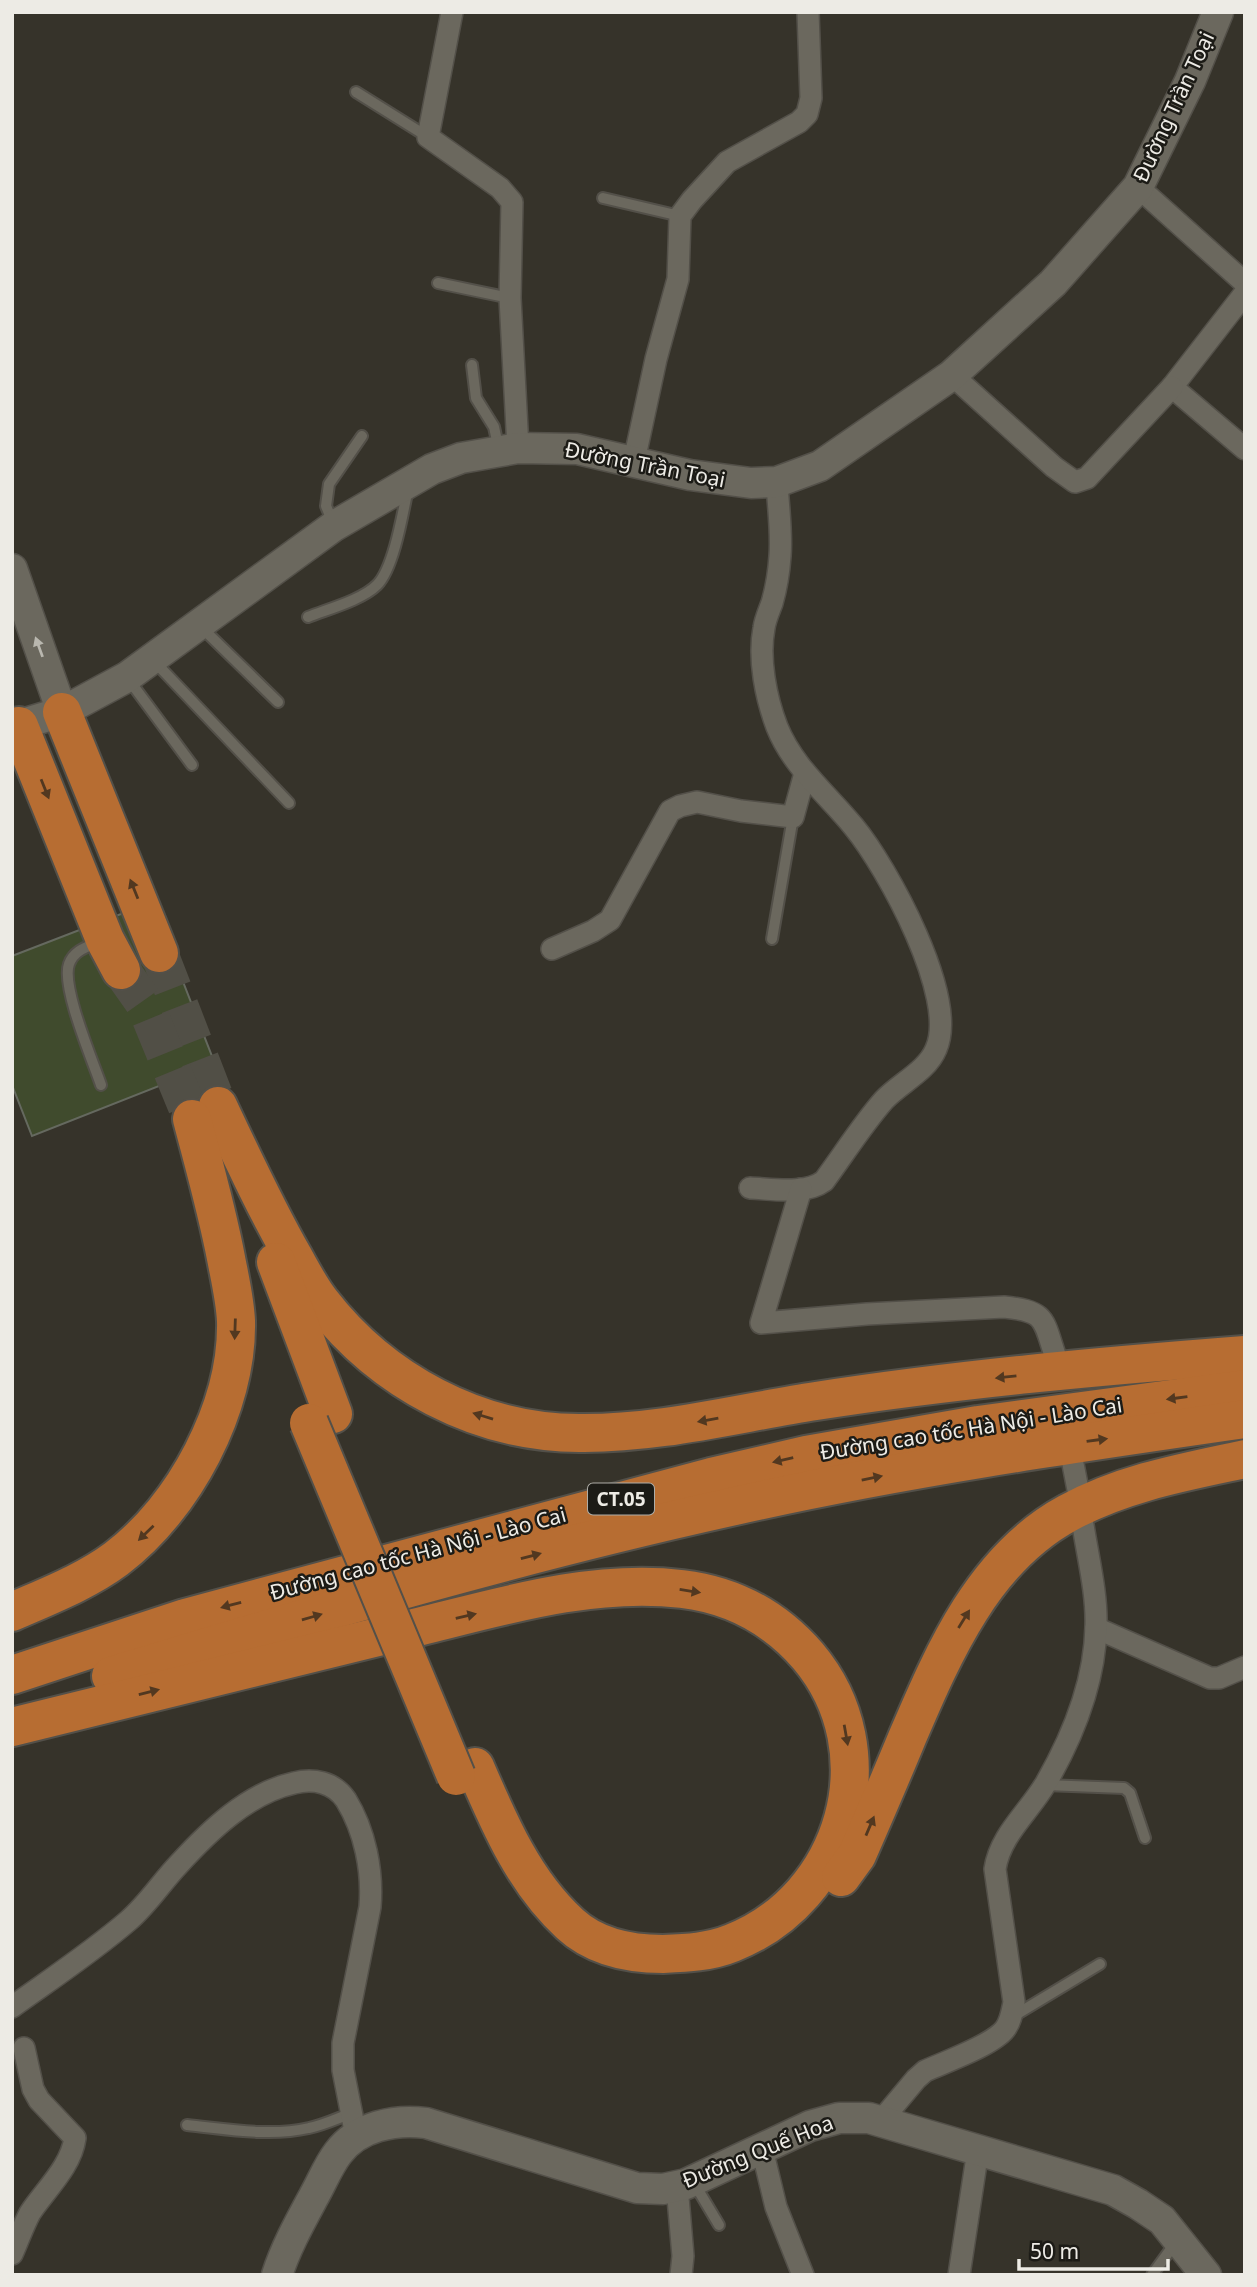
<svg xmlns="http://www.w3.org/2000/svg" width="1257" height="2287" font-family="'Noto Sans',sans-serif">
<rect width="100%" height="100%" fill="#36332a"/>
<path fill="#404b2d" stroke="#65695f" stroke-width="2" d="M152,902l63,162 -183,72 -20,-51v-129z"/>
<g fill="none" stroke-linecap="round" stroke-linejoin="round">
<g stroke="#514f46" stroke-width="38" stroke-dasharray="38 19" stroke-linecap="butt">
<path d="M159,953l59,153"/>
<path d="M121,970l24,34 47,115"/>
</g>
<g stroke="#535049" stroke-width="14">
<g id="lane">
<path d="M356,92l72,45"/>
<path d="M603,198l77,18"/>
<path d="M438,283l72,15"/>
<path d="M472,365l4,33 18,29 5,23"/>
<path d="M334,525l-8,-19 3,-22 33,-48"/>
<path d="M308,617c20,-8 54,-17 69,-32 17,-17 26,-73 31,-97"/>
<path d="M200,626l78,76"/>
<path d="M153,660l136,143"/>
<path d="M129,680l63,85"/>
<path d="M772,939l21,-122"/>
<path d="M99,942c-12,5 -25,8 -30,22 -8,22 23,95 32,121"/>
<path d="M1045,1785l79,3 6,5 15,45"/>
<path d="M1012,2017l88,-53"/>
<path d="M187,2125c40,4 83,12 122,3 15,-3 29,-10 43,-15"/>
<path d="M694,2183l25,42"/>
<path d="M1152,2275l24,-33"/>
</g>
</g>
<g stroke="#535049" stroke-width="24">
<g id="street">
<path d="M452,12l-24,125 72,51 12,14 -2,96 8,150"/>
<path d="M1138,187l107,96"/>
<path d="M1245,293l-73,94 73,62"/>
<path d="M952,375l102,92 21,15 12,-4 85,-91"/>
<path d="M634,461l22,-102 22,-80 2,-63 12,-16 35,-38 72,-40 8,-8 4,-16 -3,-86"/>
<path d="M552,949l41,-18 17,-11 60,-109 10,-5 17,-4 44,9 52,6 12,-44"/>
<path d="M750,1188c23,1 55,7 74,-7 20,-27 38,-56 60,-81 16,-17 43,-29 52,-51 23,-51 -49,-182 -82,-222 -27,-33 -61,-60 -77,-100 -11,-29 -19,-68 -13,-99 1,-8 5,-17 8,-25 4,-14 7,-32 8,-47 2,-24 -2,-50 -3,-74"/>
<path d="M801,1189l-40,134 106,-9 137,-7c42,4 39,12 51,48"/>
<path d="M1073,1464l6,31"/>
<path d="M1096,1628l114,50h9l26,-11"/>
<path d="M12,2007c39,-28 80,-55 116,-86 19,-16 33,-38 50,-56 31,-34 70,-72 116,-82 19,-5 40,-1 52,17 19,31 27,71 24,107l-27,136v27l13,66"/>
<path d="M880,2122l36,-43 9,-8c20,-9 68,-26 80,-42 6,-8 7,-17 9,-27l-19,-133c5,-34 34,-57 51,-86 27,-47 49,-102 50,-157 1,-33 -8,-68 -13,-101"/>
<path d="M762,2149l14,58 27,68"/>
<path d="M677,2186l6,70 -2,19"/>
<path d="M12,2254c6,-13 11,-28 18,-41 15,-23 41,-46 45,-75l-36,-38 -6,-11 -9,-41"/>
<path d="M959,2275l19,-125"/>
</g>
</g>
<g stroke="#535049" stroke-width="33">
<g id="secondary">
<path d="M12,569l50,143"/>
<path d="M12,727l50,-15 65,-35 207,-151 98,-57 29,-11 57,-10 59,1 113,26 61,8 26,-1 43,-16 132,-91 101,-92 85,-96 52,-106 28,-69"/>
<path d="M277,2275c9,-28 23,-53 37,-79 8,-14 14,-30 24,-43 20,-27 57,-34 88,-30l211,65 26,1 23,-5 124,-58 29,-8h30l244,72 25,14 24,16 44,55"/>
</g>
</g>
<g stroke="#535049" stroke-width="42">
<g id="highway">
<path d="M62,712l97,241"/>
<path d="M19,726l86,214 16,30"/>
<path d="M218,1106c24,51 47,101 75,150 9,16 17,32 28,46 61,79 157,131 258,131 80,1 159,-20 237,-32 142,-22 286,-35 429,-46"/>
<path d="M276,1262l57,152"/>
<path d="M12,1612c36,-16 73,-30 104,-53 68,-51 122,-152 120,-238 -1,-21 -6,-42 -10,-63 -9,-47 -22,-93 -34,-139"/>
<path d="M12,1675l173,-57 526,-141 95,-22 172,-30 267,-36"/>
<path d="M111,1676c203,-62 408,-122 615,-168 171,-39 345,-64 519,-89"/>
<path d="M12,1727c130,-33 260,-65 390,-96 91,-22 186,-53 280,-42 51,6 93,29 126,67 81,96 38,242 -76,287 -22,9 -45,10 -69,11 -32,0 -68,-7 -93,-30 -46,-42 -71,-101 -95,-157"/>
<path d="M841,1877l16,-22c17,-39 34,-78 50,-117 36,-84 76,-179 161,-225 55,-30 116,-41 177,-54"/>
</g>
</g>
<use href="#lane" stroke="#6b685e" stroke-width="10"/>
<use href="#street" stroke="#6b685e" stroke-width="21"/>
<use href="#secondary" stroke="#6b685e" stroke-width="30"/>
<use href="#highway" stroke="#b76d32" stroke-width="38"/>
<g stroke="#535049" stroke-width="42" stroke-linecap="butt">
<path id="highway-bridge" d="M309,1423l147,353"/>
</g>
<use href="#highway-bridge" stroke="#b76d32" stroke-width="38"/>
</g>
<defs><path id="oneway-solid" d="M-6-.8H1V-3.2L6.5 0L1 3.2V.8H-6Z" transform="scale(1.75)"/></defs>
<use fill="#b9b7af" href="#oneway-solid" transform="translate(39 647) rotate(-110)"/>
<g fill="#523820">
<use href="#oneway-solid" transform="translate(45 789) rotate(68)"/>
<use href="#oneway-solid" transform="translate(134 889) rotate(-112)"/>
<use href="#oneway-solid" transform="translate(235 1329) rotate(92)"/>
<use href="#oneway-solid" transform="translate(1006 1377) rotate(174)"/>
<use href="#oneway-solid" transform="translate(1177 1398) rotate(172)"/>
<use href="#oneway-solid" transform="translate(483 1416) rotate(-163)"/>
<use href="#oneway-solid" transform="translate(708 1420) rotate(170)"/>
<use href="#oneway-solid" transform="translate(1097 1440) rotate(-8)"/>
<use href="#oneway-solid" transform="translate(783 1460) rotate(167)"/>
<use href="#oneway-solid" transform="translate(872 1478) rotate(-11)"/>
<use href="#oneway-solid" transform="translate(146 1533) rotate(136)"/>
<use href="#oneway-solid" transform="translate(531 1556) rotate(-15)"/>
<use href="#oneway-solid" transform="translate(690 1591) rotate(9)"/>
<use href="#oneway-solid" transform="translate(231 1605) rotate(165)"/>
<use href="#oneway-solid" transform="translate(466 1616) rotate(-13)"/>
<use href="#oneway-solid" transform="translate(312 1617) rotate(-16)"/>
<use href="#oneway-solid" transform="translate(964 1619) rotate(-58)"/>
<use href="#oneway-solid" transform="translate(149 1692) rotate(-14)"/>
<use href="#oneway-solid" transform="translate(846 1735) rotate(80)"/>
<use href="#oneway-solid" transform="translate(870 1826) rotate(-67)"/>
</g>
<g text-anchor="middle" stroke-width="5" stroke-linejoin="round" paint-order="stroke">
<rect fill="#1c1b16" stroke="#aeada7" stroke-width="2" x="588" y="1483.5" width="66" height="31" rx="5"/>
<g font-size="19" font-weight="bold" fill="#edebe5">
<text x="621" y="1506">CT.05</text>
</g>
<g font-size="21" fill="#edebe5" stroke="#1c1b16">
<text transform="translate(1174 107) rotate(-65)" y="7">Đường Trần Toại</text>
<text transform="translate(645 465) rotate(11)" y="7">Đường Trần Toại</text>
<text transform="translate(971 1429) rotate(-9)" y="7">Đường cao tốc Hà Nội - Lào Cai</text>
<text transform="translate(418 1554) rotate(-15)" y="7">Đường cao tốc Hà Nội - Lào Cai</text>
<text transform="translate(758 2152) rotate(-22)" y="7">Đường Quế Hoa</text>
</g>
</g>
<rect width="1257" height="2287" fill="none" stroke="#edebe5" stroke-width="28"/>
<path d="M1019 2259v10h149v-10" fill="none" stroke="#edebe5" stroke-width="3.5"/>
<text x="1030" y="2259" font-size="21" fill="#edebe5" stroke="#1c1b16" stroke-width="5" paint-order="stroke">50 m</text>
</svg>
